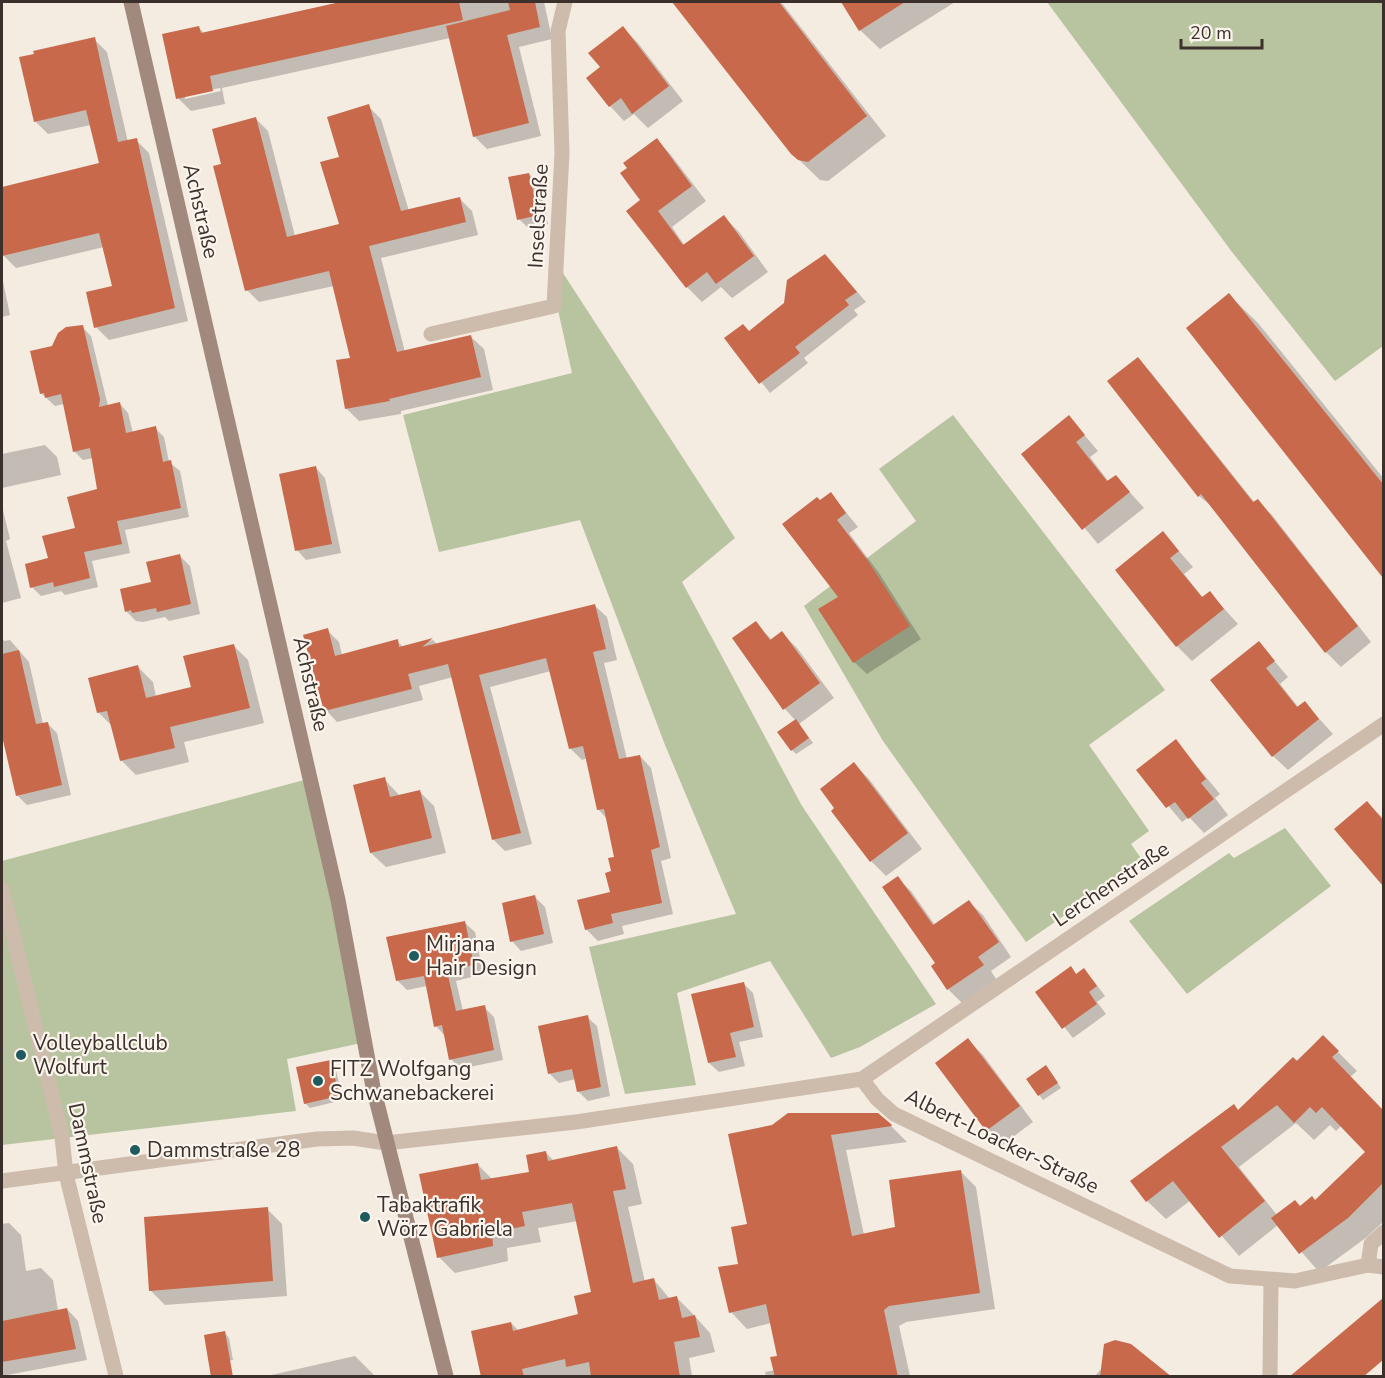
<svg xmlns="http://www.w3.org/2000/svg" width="1385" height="1378" font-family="'Nunito Sans',sans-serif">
<rect width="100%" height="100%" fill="#f4ebe1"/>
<g fill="#b8c4a0">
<path d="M1047,2h336v344l-48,35 -103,-129z"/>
<path d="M561,270l174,268 -53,44 120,224 134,198 -76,43 -29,11 -61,-97 -93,32 19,92 -71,9 -36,-147 147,-33 -71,-169 -85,-225 -141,32 -36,-137 169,-42 -14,-63z"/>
<path d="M953,415l212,275 -76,55 60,86 -18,13 12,17 -117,81 -143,-201 -79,-135 112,-85 -37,-52z"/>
<path d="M308,779l58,263 -79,17 9,52 -294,34v-284z"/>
<path d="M1285,828l46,58 -144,108 -58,-73 100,-68 5,5z"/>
</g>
<g fill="#0003" fill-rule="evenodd">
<path d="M349,2h195l8,37 -33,8 22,89 -54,13 -13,-13 -24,-98 -228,50 3,16 -34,7 -13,-13 21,-70 6,6zM220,88l1,3 -36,8v-4z"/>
<path d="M674,2h107l105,134 -58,45 -8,-1 -28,-27z"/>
<path d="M842,2h113l-75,47 -20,-19z"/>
<path d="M623,28l15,15 45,58 -35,27 -14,-14 -10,7 -14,-15 -8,-38z"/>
<path d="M94,39l13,13 21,90 8,-2 13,13 39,168 -79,19 -13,-13 18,-40 -10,-40 -88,21 -13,-13 -1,-5v-62l99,-24 -10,-39 -43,9 -13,-13z"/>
<path d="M368,106l13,13 28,92 50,-13 13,13 6,24 -97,23 24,94 66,-15 13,12 9,41 -92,21v3l-42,7 -13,-13 6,-49 -18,-73 -75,16 -12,-12 -24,-125 33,-46 12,12 27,105 46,-11v-67z"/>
<path d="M657,140l14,15 35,46 -34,26 13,19 39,-29 15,15 29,40 -36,26 -11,-11 -19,15 -15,-15 -45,-86z"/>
<path d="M529,174l10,10 9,40 -19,5 -10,-10z"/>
<path d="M835,266l31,36 -12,8 4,5 -54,43 4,5 -38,30 -44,-55 24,-6z"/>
<path d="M2,277l8,38 -8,2z"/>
<path d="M1229,295l29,28 126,156v97z"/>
<path d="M82,327l9,9 17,70 12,-2 8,9 5,20 22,-5 9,9 5,25 11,9 9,46 -64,13 5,23 -38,8 6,26 -33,8 -4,-4 -20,5 -9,-9 17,-28 28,-30 22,-39 -6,-32 -10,2 -9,-9 -10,-47 -9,2 -14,-13 12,-46z"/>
<path d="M1138,359l14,15 103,129 3,-2 14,14 99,127 -30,25 -15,-15 -111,-143 -16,-13z"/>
<path d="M1069,417l29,34 -8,6 19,25 7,-5 28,31 -46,36 -75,-90z"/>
<path d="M45,445l12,12 4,18 -59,13v-34z"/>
<path d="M316,468l9,10 16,75 -35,7 -9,-10z"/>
<path d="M831,494l27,33 -9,6 30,40 42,66 -54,35 -13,-12 -34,-160z"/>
<path d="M2,506l8,33 -4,2 15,57 -19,5z"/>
<path d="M1163,533l30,34 -9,7 19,24 7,-5 28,31 -46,37 -15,-15z"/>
<path d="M180,556l10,10 10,48 -31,7 -4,-4 -22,5 -7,-1 -10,-10z"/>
<path d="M595,606l12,11 10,43 -13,3 23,96 13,-3 11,12 20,90 -10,3 12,53 -51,12 2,8 -26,7 -12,-12 26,-36 4,-35 -9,-39 -9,-10 -11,-51 -5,2 -12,-12 -19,-77 -61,16 42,157 -27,7 -12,-12 -40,-162 -34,9 4,14 -86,22 -11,-12 1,-80 12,12 3,13 55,-14 6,6 30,-7 5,5z"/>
<path d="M756,623l16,17 10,-7 15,15 37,50 -35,26 14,19 -17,11 -4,-4 4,-29 -11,-12 -51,-70z"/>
<path d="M2,638l2,3 6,-1 19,22 14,62 4,-1 10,10 14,62 -44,10 -10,-10 -15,-65z"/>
<path d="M1259,643l29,34 -8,7 19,24 6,-5 28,31 -45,36 -15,-14z"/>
<path d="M234,646l14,14 16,63 -80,19 5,20 -53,13 -15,-15 -8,-33 -15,-15 40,-45 15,15 3,15 36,-9z"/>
<path d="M1176,741l44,53 -5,4 13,17 -24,18 -15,-16 -7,5 -44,-52z"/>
<path d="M854,764l15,15 53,70 -36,27 -15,-15 -38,-50z"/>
<path d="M384,779l16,17 19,-5 15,15 12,47 -60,14 -15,-14z"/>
<path d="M1367,803l17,16v66l-48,-56z"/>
<path d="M897,878l14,13 24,34 34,-23 14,13 28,42 -20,14 5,8 -34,24 -14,-14z"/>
<path d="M535,897l10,10 8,36 -32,8 -9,-10z"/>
<path d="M465,923l10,9 8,42 -27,7 7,30 21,-4 10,10 9,43 -43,9 -9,-10 -5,-22 -10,-11 -9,-40 -20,4 -10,-10z"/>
<path d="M1071,968l6,7 7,-5 9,10 12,16 -8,6 9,12 -33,24 -36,-45z"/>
<path d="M743,983l10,10 10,44 -24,5 6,24 -26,6 -10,-9z"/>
<path d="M587,1017l10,9 13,70 -22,5 -10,-10 -2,-12 -17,4 -10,-10z"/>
<path d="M1323,1037l34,34 -7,6 34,35v109l-17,16 -48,35 -41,-47 -39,31 -48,-56 -25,19 -19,-18 92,-89zM1296,1123l18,17 16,-15 6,6 6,-6 25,27 -51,50 -39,13 -38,-48z"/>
<path d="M968,1040l15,15 50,67 -31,23 -14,-15 -51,-67z"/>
<path d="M331,1061l4,5 8,34 -33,8 -5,-5z"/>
<path d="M1050,1071l11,17 -18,12 -15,-20z"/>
<path d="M890,1125l17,17 -61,8 18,85 33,-7 63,-57 16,16 19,122 -89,13 -7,4 11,50h-144l-1,-4 10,-2 4,-13 -8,-34 -24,6 -16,-17 18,-87 -19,-89z"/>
<path d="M617,1148l16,16 9,40 -14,3 17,75 9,-2 16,19 6,-2 16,16 18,20 5,19 -26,6 3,18h-210l29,-53 8,8 61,-16 13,-22 -15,-72 -40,7 3,14 -34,6 1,13 -53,12 -16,-16 38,-93 16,16 38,-7 15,-20 8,8z"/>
<path d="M267,1209l15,15 5,72 -122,9 -15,-15z"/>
<path d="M9,1223l12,12 5,36 15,-3 12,12 5,31 9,-2 11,12 9,39 -85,16v-152z"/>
<path d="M1384,1300v58l-29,-35z"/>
<path d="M225,1333l4,5 4,22 -19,3z"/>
<path d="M355,1356l20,20h-108z"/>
<path d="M1102,1368l69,8h-76z"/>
</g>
<g fill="#c8694b">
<path d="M340,2h119l4,18 -253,56 3,15 -37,8 -14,-65 37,-8 2,7z"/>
<path d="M508,2h27l5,25 -33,8 22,88 -56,14 -27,-111 64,-16z"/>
<path d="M672,2h107l88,114 -59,46 -10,-2 -7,-6z"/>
<path d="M841,2h64l-46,29z"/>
<path d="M623,26l46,60 -37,28 -11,-16 -12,9 -23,-29 14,-11 -12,-14z"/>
<path d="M95,37l23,105 19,-4 38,170 -81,20 -8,-36 26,-6 -13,-53 -97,23v-69l97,-24 -13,-53 -52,12 -15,-65 15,-3 -1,-3z"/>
<path d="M369,104l32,107 59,-14 6,25 -97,24 28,106 74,-17 10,42 -92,22 1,2 -45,8 -9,-49 14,-2 -21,-87 -84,20 -32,-125 8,-2 -9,-35 44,-12 31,120 52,-13 -19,-62 19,-5 -12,-40z"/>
<path d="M657,138l35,48 -34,25 25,34 41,-30 30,41 -38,28 -9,-12 -21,16 -60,-77 14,-11 -20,-27 7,-5 -4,-5z"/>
<path d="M529,173l10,42 -22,5 -9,-43z"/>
<path d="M825,254l32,38 -12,8 4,5 -54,42 5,6 -41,31 -35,-46 19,-14 6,7 35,-28 3,-23z"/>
<path d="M1229,293l154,191v94l-197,-250z"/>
<path d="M83,325l17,74 -1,8 21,-5 6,31 30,-7 7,36 8,-2 10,48 -64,13 5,23 -38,8 6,26 -36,9 -1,-5 -23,6 -5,-24 23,-6 -6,-22 33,-8 -8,-31 30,-8 -7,-41 -17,4 -12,-58 -16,4 -1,-5 -4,1 -10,-43 22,-5 6,-13 8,-6z"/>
<path d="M1138,357l115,145 5,-3 100,127 -33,27 -124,-159 -3,3 -91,-116z"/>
<path d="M1069,415l16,20 -9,7 31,39 9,-6 14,17 -48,38 -61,-76z"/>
<path d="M316,466l16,78 -37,7 -16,-77z"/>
<path d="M831,492l15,21 -9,7 29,38 44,68 -57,37 -35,-54 20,-12 -56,-73 35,-27 3,3z"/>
<path d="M1163,531l16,20 -9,7 32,39 8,-6 14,18 -48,38 -61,-77z"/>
<path d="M180,554l11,50 -34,8 -1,-4 -24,5 -1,-3 -6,2 -5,-23 31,-7 -5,-20z"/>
<path d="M595,604l11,45 -13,3 26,107 21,-4 20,92 -9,3 11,53 -51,11 2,9 -28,7 -8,-30 33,-8 -5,-19 6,-2 -3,-13 6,-1 -10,-48 -7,1 -14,-64 -14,3 -23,-91 -67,17 42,158 -29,7 -44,-176 -40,10 4,15 -88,22 -21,-76 25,-7 7,28 63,-17 1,8 34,-9 -11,9z"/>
<path d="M756,621l14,19 12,-9 38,52 -37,27 -51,-72z"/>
<path d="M1259,641l16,20 -9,7 31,39 8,-6 14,18 -47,38 -62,-77z"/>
<path d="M234,644l16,64 -80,19 5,21 -55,13 -13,-50 -10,2 -9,-35 50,-13 8,33 45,-11 -8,-31z"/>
<path d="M19,650l17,74 12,-2 14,63 -46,11 -14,-60v-82z"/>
<path d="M796,719l13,19 -18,13 -14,-19z"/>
<path d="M1176,739l30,40 -5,4 13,16 -26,20 -13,-17 -9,6 -30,-38z"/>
<path d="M854,762l54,71 -38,29 -39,-51 3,-3 -14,-19z"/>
<path d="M385,777l5,20 30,-7 12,48 -62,15 -17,-68z"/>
<path d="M1367,801l16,19v66l-49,-57z"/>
<path d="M898,876l35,49 36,-25 30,42 -21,15 6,8 -37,25 -16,-24 4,-3 -53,-76z"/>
<path d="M535,895l9,39 -34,8 -8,-39z"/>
<path d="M465,921l9,44 -27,6 9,40 29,-6 9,45 -45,10 -7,-35 -8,2 -10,-51 -28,5 -10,-44z"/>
<path d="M1071,966l5,8 8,-6 13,18 -8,6 8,12 -35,25 -27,-37z"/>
<path d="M744,982l10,45 -24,6 6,24 -28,6 -17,-69z"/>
<path d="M588,1015l13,72 -24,5 -5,-23 -24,5 -10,-48z"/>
<path d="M1323,1035l16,16 -7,6 51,53v73l-35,35 -49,36 -28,-36 24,-18 5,6 12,-10 3,4 50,-48 -43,-45 -6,6 -6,-6 -16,16 -17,-18 -56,42 44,54 -46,37 -46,-57 -27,21 -16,-21 104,-77 4,6 55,-53 4,4z"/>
<path d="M968,1038l52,68 -34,25 -51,-68z"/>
<path d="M331,1060l8,36 -35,8 -8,-37z"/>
<path d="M1046,1065l12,18 -20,13 -12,-17z"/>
<path d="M788,1113h90l13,11 1,2 -61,9 21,101 43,-9 -6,-47 72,-10 19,123 -91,13 -5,4 14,67h-123l-5,-20 7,-1 -11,-52 -37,9 -11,-46 20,-3 -7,-37 16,-3 -19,-90 44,-9z"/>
<path d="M617,1146l9,43 -13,2 20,92 21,-5 5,22 18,-4 5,22 13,-3 5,22 -26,5 6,35h-89l-2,-15 -23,5 -1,-8 -43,10 2,8h-43l-10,-46 40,-9 2,9 65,-17 -4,-18 17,-4 -19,-89 -50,9 3,14 -33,7 1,13 -56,12 -18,-84 59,-11 3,17 48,-8 -3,-17 20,-4 2,10z"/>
<path d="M268,1207l5,74 -124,10 -5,-74z"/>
<path d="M1383,1298v62l-20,17h-74z"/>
<path d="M67,1308l9,41 -74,13v-41z"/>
<path d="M225,1331l8,46h-22l-7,-42z"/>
<path d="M1115,1340l16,4 41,33h-72l4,-33z"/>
</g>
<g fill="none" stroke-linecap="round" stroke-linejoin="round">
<g stroke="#cdbbac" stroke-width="15">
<path d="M431,334l123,-28 8,-153 -4,-122 7,-29"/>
<path d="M2,889l60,248 4,37 50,202"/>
<path d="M862,1079l15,20 17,15 336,162 65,5 73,-16 16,2"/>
<path d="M2,1181l315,-42 36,-1 33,5 190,-21 286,-43 522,-355"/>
<path d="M1368,1265l3,-21 13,-12"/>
<path d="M1270,1376l1,-95"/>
</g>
<path stroke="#a18a7d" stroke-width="15" d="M131,2l207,898 35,187 73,289"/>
</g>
<g fill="#1f5a5e" stroke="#fbf5ee" stroke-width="2">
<circle cx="414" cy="956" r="6"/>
<circle cx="21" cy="1055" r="6"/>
<circle cx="318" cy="1081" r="6"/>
<circle cx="135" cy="1150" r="6"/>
<circle cx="365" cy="1217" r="6"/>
</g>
<g text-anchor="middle" stroke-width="4.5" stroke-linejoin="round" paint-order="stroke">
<g font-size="21" fill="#3b302b" stroke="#fbf5ee">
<text transform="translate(201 211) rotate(77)" y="7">Achstraße</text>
<text transform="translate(538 216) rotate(-87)" y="7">Inselstraße</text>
<text transform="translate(311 684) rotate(77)" y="7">Achstraße</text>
<text transform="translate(1111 884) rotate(-34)" y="7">Lerchenstraße</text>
<text transform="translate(1002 1141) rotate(26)" y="7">Albert-Loacker-Straße</text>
<text transform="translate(88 1163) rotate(78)" y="7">Dammstraße</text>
</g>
<g font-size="21" fill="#3b302b" stroke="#fbf5ee" text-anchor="start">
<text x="426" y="951">Mirjana<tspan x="426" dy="24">Hair Design</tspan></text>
<text x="33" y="1050">Volleyballclub<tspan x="33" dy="24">Wolfurt</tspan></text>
<text x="330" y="1076">FITZ Wolfgang<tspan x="330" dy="24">Schwanebackerei</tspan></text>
<text x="147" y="1157">Dammstraße 28</text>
<text x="377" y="1212">Tabaktrafik<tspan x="377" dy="24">Wörz Gabriela</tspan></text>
</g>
</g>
<rect width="1385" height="1378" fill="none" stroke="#3b302b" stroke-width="6"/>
<path d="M1181 39v9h81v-9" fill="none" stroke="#3b302b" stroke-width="3"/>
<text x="1190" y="39" font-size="18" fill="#3b302b" stroke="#fbf5ee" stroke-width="4.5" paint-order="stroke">20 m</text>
</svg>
